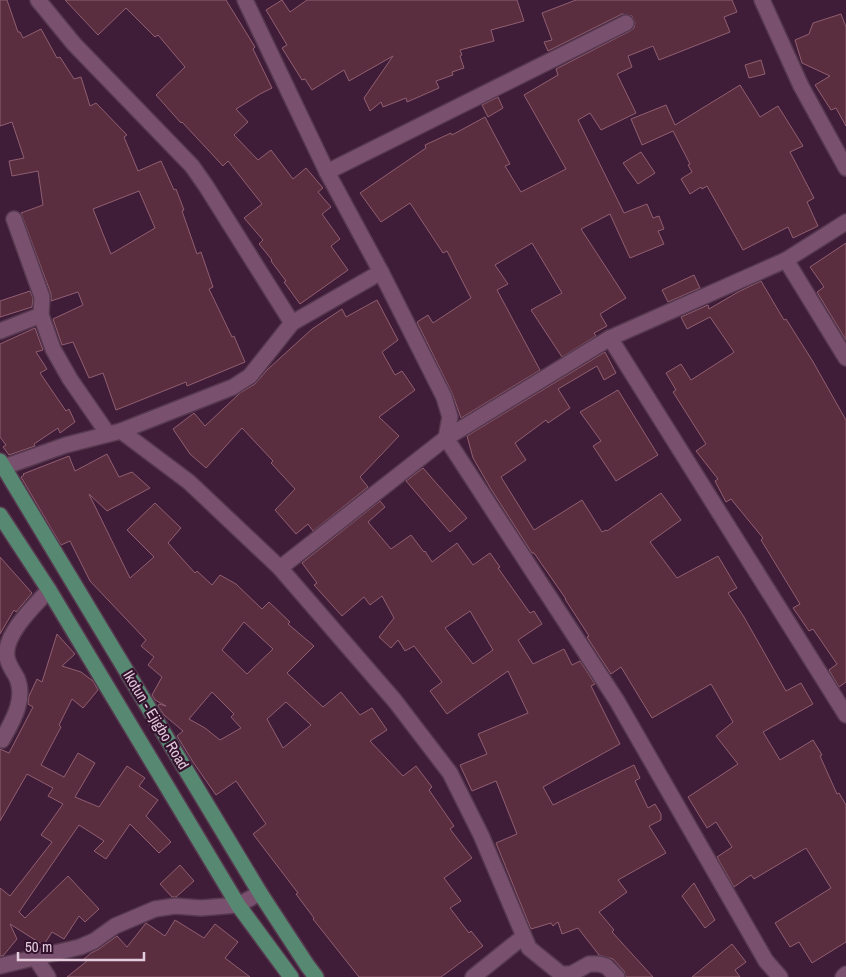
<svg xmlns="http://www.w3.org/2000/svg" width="846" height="977" font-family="'Archivo Narrow',sans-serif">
<rect width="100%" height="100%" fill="#3f1c37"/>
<g fill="#5b2e3f" stroke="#905f71" fill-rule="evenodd">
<path d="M0,0h7l11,32h2l3,6 18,-9 16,29 3,-1 14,22 7,-2 9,29 6,-3 31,32 -3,2 14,34 23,-10 13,29 2,-1 8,21 -2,1 15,43 4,-2 12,35 -4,2 23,48 2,-1 11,26 -58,24 -1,-4 -70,28 -13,-37 -14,5 -16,-36 -11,3 -9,-26 30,-14 -5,-13 -27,9v-7l-30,-81 22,-8 -5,-34 -26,5 -3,-15 15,-3 -12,-36 -12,4zM139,191l16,37 -44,26 -18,-45z"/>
<path d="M65,0h161l29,47 -2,2 19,39 -12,6 -24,15 12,13 -14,13 24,25 13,-10 22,29 13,-11 17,20 -5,4 13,15 -9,7 18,25 -9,7 17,24 -48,34 -16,-22 2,-1 -15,-20 1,-1 -13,-16 4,-4 -19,-22 18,-14 -34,-43 -5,5 -41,-44 -1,1 -25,-28 29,-28 -27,-32 -3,2 -29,-29 -28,27z"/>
<path d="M282,0l8,12 17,-12h210l7,21 -33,9 3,11 -34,9 2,5 -2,1 4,12 -12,4 1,3 -17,6 3,7 -32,14 -1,-4 -23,9 -2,-5 -11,9 -6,-13 29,-42 -44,25 -5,-11 -32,20 -7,-11 -3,1 -20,-32 5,-3 -21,-35z"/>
<path d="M576,0h156l5,12 -13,5 6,15 -71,28 -6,-14 -25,10 4,11 -15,7 19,39 -35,17 -11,-17 -12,7 46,93 23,-9 6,14 6,-2 5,13 -6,2 6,13 -34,14 -20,-44 -29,15 45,69 -26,16 7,12 -13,7 2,3 -34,21 -31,-47 31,-17 -30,-50 -37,22 13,19 -11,6 43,80 -79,48 -9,-25 -35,-71 11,-7 5,8 38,-25 -24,-47 -4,2 -33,-50 -29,19 -21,-29 66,-45 -1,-3 26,-12 1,2 33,-18 25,47 -5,2 16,26 45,-23 -42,-74 34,-20 -2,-6 74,-38 4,-3 1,-5 -3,-7 -10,-2 -74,37 -4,-9 8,-2 -10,-27z"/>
<path d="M841,14l5,13v99l-10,-18 -5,2 -16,-25 15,-9 -28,-13 -7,-23 14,-6 4,-11z"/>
<path d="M761,60l4,14 -16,4 -4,-13z"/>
<path d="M740,85l20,32 18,-11 25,40 -13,6 24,46 -7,4 11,24 -25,12 -5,-11 -45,23 -36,-64 -5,3 -1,-2 -11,7 -9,-15 11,-7 -4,-7 2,-1 -17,-33 -31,14 -11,-26 35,-14 9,20z"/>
<path d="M498,97l5,11 -15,9 -6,-12z"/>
<path d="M641,152l14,21 -17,11 -15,-21z"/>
<path d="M846,243v97l-29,-48 7,-5 -14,-20z"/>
<path d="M694,275l6,13 -32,14 -6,-12z"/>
<path d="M761,281l23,39 2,-1 26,41 34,60v262l-7,5 -10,-17 8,-6 -24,-35 -4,2 -16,-23 7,-4 -39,-64 2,-2 -32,-39 -5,3 -11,-21 3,-2 -22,-28 10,-7 -33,-52 3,-2 -10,-17 15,-9 10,16 42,-27 1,-1 -24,-35 -23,12 -6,-12 27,-12 1,4 29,-17z"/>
<path d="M30,291l3,7 -1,9 -32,10v-16z"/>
<path d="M377,300l21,40 -16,12 13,23 7,-4 13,19 -36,27 20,19 -39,41 8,10 -55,44 -5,-7 -12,10 -21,-24 20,-21 -24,-26 2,-2 -31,-33 -36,40 -16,-14 -17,-25 21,-16 11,13 35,-33 15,-9 13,-15 44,-40 30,-20 4,8z"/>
<path d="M35,328l8,22 -7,2 11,17 -7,4 26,38 3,-2 6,13 -15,11 -2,-5 -24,16 1,2 -26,9 -6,-8 3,-2 -6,-8v-93z"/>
<path d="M605,352l11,21 -12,7 -7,-14 -39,23 12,19 -22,15 -2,-3 -31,23 11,17 -25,17 33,53 48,-30 20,32 4,-2 1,1 54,-38 20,27 -31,22 27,36 41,-22 19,32 -9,5 16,24 42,74 15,-8 12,21 -50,28 17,28 33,-20 9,15 -2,1 17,38 2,-1 7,12v137l-34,21 -13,-21 -9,5 -15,-24 56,-35 -25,-40 -52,31 -3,-4 -17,12 -17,-30 15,-10 -16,-25 -9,6 -19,-31 50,-33 -22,-28 17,-14 -22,-38 -59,34 -31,-51 -10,7 -24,-37 2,-1 -24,-37h1l-32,-46h-2l-41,-64 -18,-31 -6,-22z"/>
<path d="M618,390l40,65 -42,26 -23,-35 8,-5 -21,-29z"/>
<path d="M107,454l12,23 13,-5 18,16 -43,23 -18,-17 41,84 24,-21 -27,-27 28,-27 26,25 -13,15 27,30 2,-2 15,14 8,-10 16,9 26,25 7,-7 21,20 -2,2 26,22 -27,27 36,34 18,-15 19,23 12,-7 15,22 -17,11 33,35 13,-10 16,21 -3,3 25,36 -4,3 22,29 -28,20 17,23 -11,7 19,25 2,-2 12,15 -42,31h-82l-46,-58 1,-1 -18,-24 2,-1 -45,-59 13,-10 -30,-43 -20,14 -23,-33 -16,-26 6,-5 -19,-16 -6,-9 1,-2 7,2 -11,-6 -3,-5 10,-18 -14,-12 6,-8 -13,-11 5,-6 -56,-59 -20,-40 -9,4 -40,-68 3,-2 -1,-1 46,-18 6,15zM244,622l29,27 -26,25 -25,-24zM212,692l22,22 -3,3 10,11 -21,12 -15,-12 -16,-9zM286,702l25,23 -28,23 -16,-29z"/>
<path d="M423,468l44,50 -17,14 -44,-51z"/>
<path d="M380,501l5,6 -17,15 23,27 20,-14 13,17 1,-1 7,11 25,-19 16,22 17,-12 10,14 -2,1 32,45 4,-2 8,13 -24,16 15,24 31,-15 8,16 8,-4 15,23 -4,2 29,58 -77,43 10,18 81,-40 6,13 -5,3 13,27 7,-4 6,10v6l-12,6 17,27 -48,27 9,12 -28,20 15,18 -2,2 41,45h-27l-2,-6 -11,-12 -14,-4 -21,-27 -16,6 -4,-12 -5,4 -2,-3 -20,6 -35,-86 21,-9 -21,-53 -24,10 -12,-26 27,-11 -9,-20 50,-21 -20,-42 -61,43 -17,-23 12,-9 -28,-36 -9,5 -7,-11 -7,8 -12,-11 15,-19 -12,-22 -12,9 -6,-8 -22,19 -28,-31 3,-2 -15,-20zM470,611l23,39 -20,14 -28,-36z"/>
<path d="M0,557l32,36 -16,19 -2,-2 -14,24z"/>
<path d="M57,634l18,20 -13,12 19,6 12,9 5,9 -15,18 -11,-9 -13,26 2,2 -20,38 23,12 14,-24 17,10 -20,34 24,10 28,-41 18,12 -6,8 19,14 -12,16 25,26 -12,11 -29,-29 -24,35 -12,-8 10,-10 -25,-16 -60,87 6,6 43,-42 31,33 -14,13 -6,-6 -15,23 -12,-7 -7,11h-5l-30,-19 7,15 -14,17h-3v-68l10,8 42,-54 -11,-7 22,-31 -15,-8 5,-8 -26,-14 -27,47v-72l9,4 24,-46 -5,-3 1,-8 8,-17 5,3z"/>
<path d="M180,865l14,16 -18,16h-4l-12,-13z"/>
<path d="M694,883l21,37 -10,8 -23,-32z"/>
<path d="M175,920l29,18 11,-14 23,18 -13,16 25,19h-183l20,-16 -3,-2 7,-6 8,-4 18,-13 10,11 19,-24 19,13z"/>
<path d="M732,944l14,18 -11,8 5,7h-48z"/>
</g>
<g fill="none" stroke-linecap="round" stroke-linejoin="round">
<g stroke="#56384f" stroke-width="18">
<g id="minor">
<path d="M38,0l36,44 118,122 14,20 86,137 89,-51"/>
<path d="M245,0l82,172 54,100 63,125 6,20 -4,21 171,263 149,260 14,16"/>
<path d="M762,0l39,86 45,82"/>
<path d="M327,172l299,-149"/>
<path d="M14,219l28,78 -1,18"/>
<path d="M786,260l60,98"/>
<path d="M0,331l41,-16 12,34 17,30 38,55"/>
<path d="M610,338l236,377"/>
<path d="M121,431l68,51 91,86 115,133 55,72 31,62 48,113 32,26h10l18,-10h10l7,2 11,11"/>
<path d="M4,467l62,-22 55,-14 112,-44 17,-11 42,-53"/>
<path d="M280,568l166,-130 164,-100 176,-78 60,-38"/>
<path d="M2,740c10,-18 24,-40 15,-62 -3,-6 -9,-13 -10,-21 -4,-22 28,-52 42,-67"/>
<path d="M36,959l12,18"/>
<path d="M0,966l80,-19 14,-6 21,-15 40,-17 20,-3 26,2 37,-3 22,-12"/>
<path d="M473,977l50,-40"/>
<path d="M843,977l3,-3"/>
</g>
</g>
<g stroke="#56384f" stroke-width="18">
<g id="major">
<path d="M0,461l260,432 47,72 9,12"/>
<path d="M0,515l49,75 189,315 53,72"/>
</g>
</g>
<use href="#minor" stroke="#79516e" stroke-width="15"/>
<use href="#major" stroke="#578972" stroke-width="15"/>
</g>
<g text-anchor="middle" stroke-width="4.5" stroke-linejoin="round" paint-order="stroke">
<g font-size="15" fill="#e3ccdc" stroke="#34122d">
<text transform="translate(156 720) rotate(59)" y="5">Ikotun - Ejigbo Road</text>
</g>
</g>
<path d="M18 952v8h126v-8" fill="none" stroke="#e3ccdc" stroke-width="2.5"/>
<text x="25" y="952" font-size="15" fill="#e3ccdc" stroke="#34122d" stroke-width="4" paint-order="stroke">50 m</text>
</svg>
